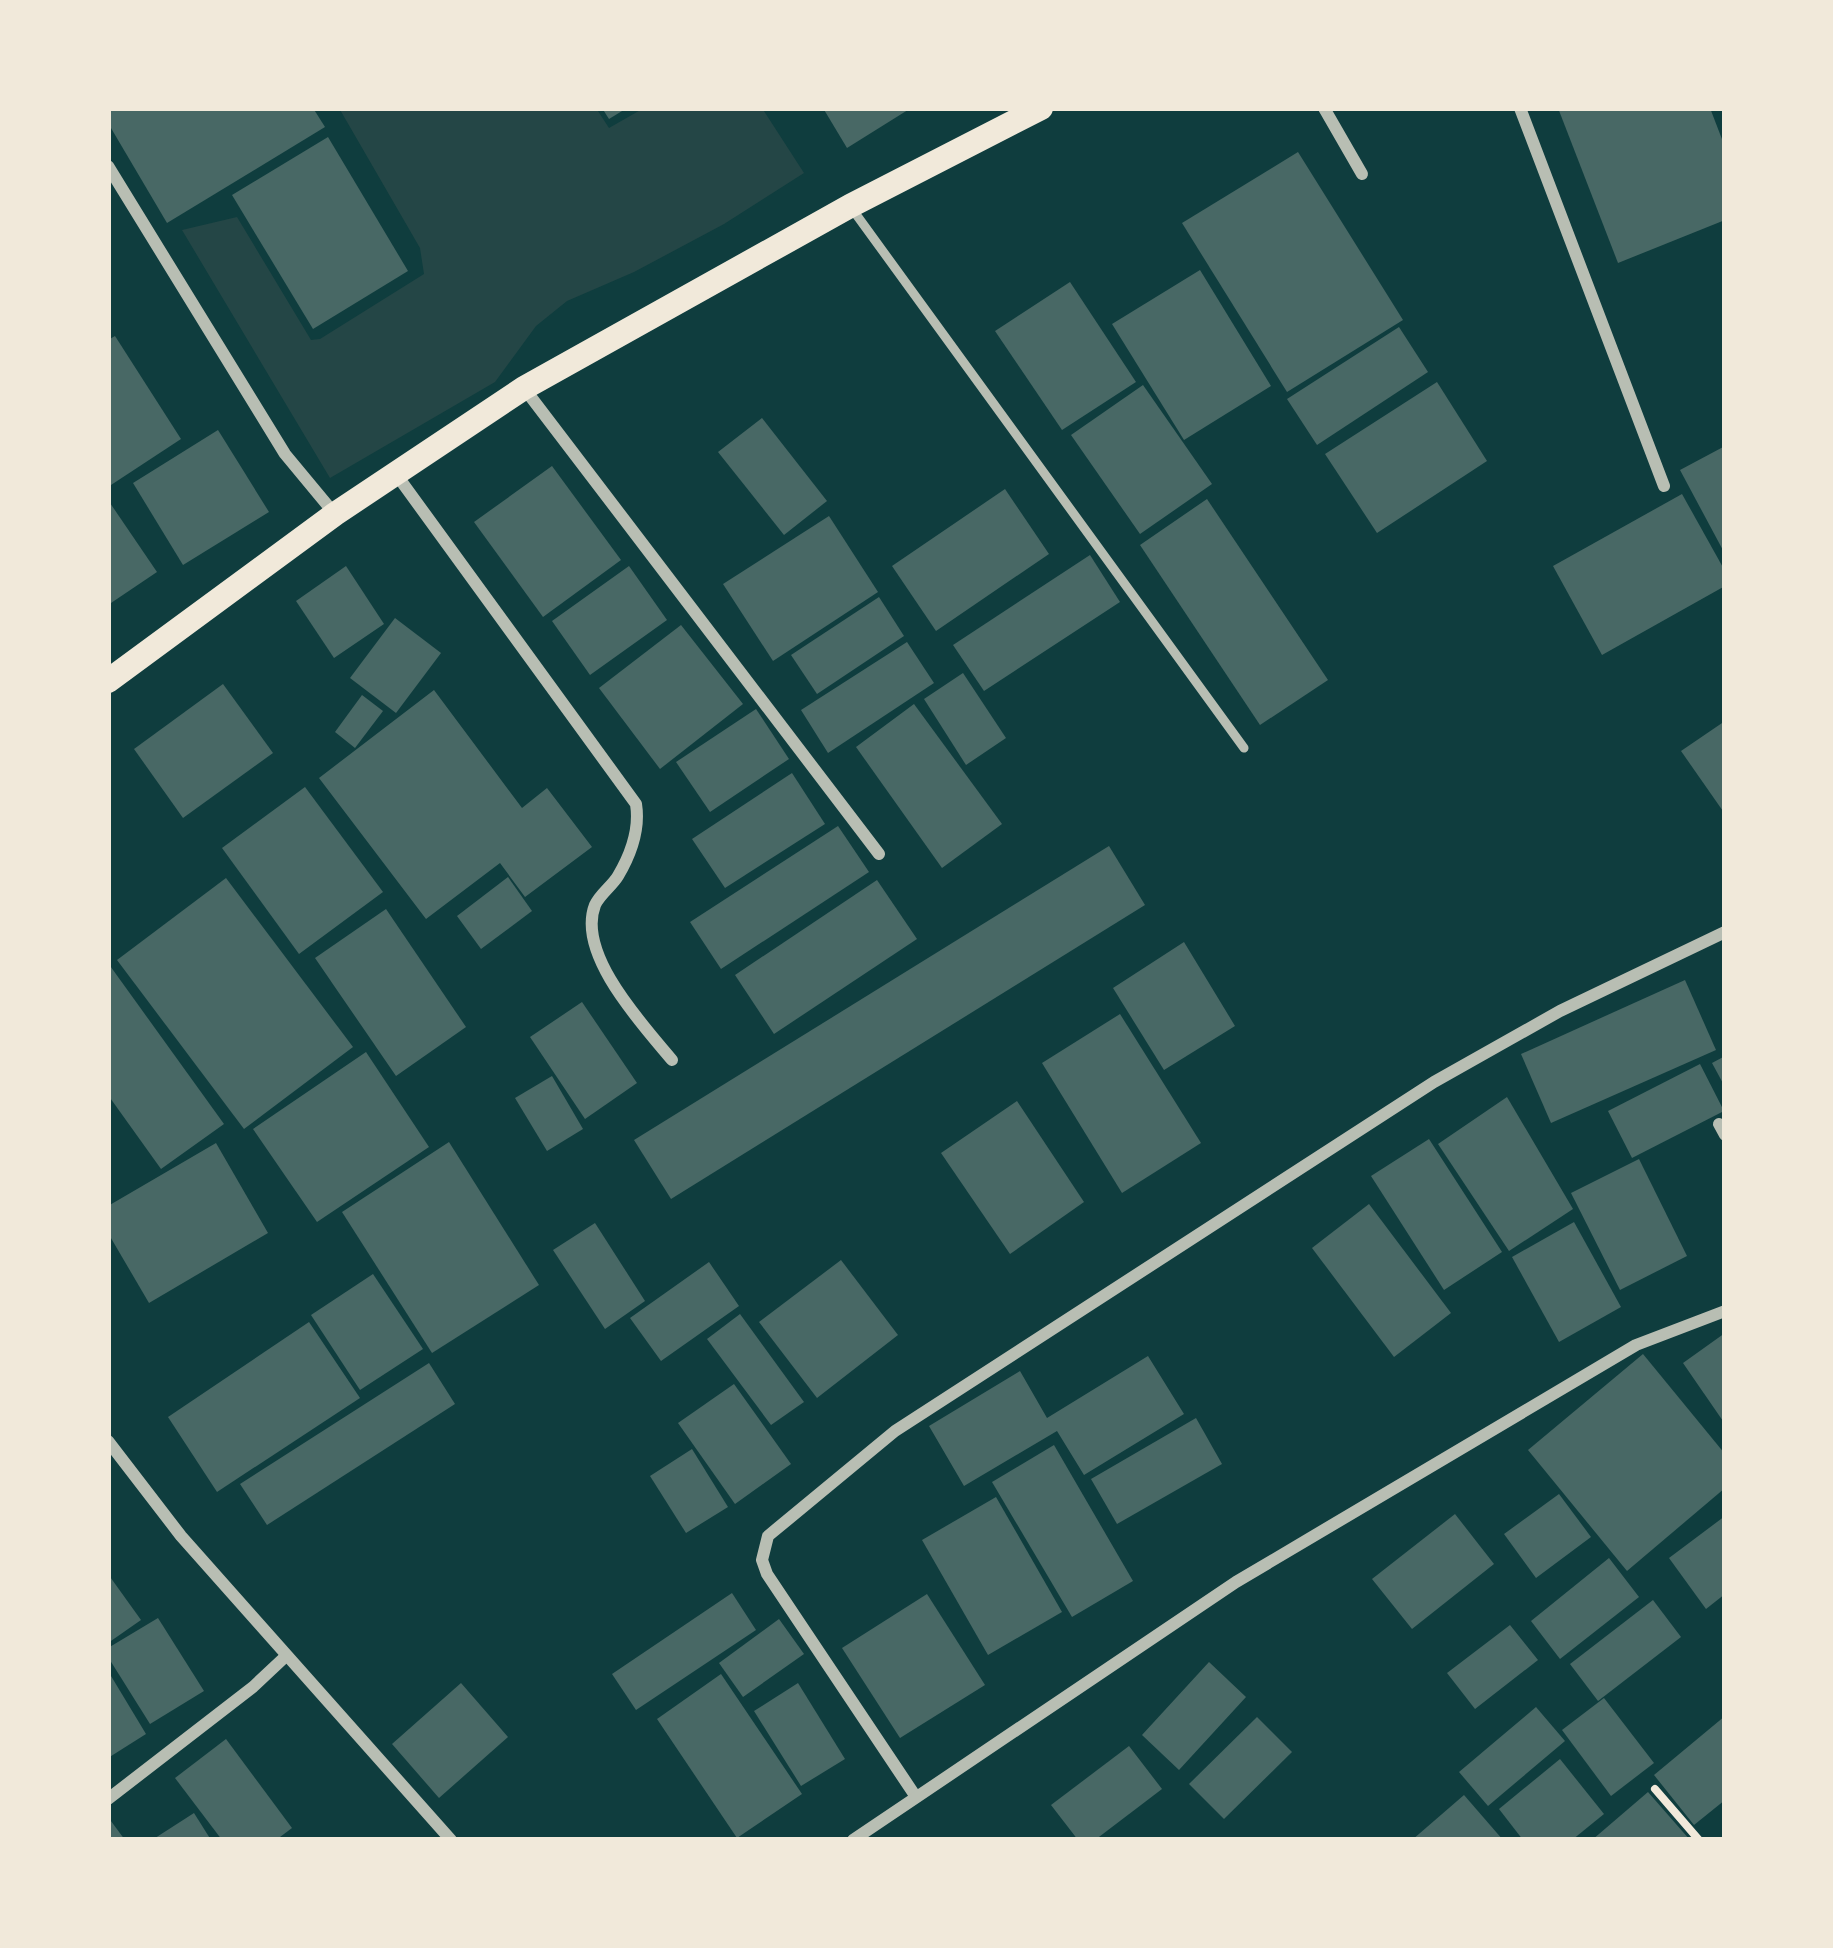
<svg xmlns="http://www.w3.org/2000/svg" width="1833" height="1948" font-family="Montserrat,sans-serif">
<rect width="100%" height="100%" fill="#0f3d3e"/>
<path fill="#244646" d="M339,108h257l13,20 35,-20h118l42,65 -80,51 -90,48 -67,29 -31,25 -41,56 -165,96 -148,-248 55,-13 74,123 9,-1 104,-65 -4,-26z"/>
<g fill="#486865">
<path d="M108,108h205l12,19 -158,96 -59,-100z"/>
<path d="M602,108h25l-18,11z"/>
<path d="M823,108h88l-64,40z"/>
<path d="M1558,108h152l15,39v73l-107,43z"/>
<path d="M328,137l80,134 -95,58 -81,-134z"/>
<path d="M1298,152l105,168 -116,72 -105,-169z"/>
<path d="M1200,270l71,116 -87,54 -72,-116z"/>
<path d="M1070,282l66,100 -74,48 -67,-99z"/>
<path d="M1399,327l29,45 -111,73 -30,-46z"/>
<path d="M115,336l66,103 -70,46 -3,-145z"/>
<path d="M1437,382l50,79 -110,72 -52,-79z"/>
<path d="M1143,385l69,99 -72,50 -69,-99z"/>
<path d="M762,418l65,83 -43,34 -66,-83z"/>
<path d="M218,430l51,82 -86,53 -50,-82z"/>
<path d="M1725,446v108l-45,-84z"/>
<path d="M552,466l69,94 -78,57 -69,-95z"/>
<path d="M1005,489l44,65 -113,77 -44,-65z"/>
<path d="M1682,494l43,77v15l-123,69 -49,-89z"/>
<path d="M1207,499l121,181 -68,45 -120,-180z"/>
<path d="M108,500l49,72 -49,33z"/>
<path d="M829,516l49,76 -105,69 -50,-77z"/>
<path d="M1090,555l30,47 -136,89 -31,-46z"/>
<path d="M346,566l38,58 -50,34 -38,-57z"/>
<path d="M629,566l38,54 -77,55 -38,-54z"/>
<path d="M879,597l25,39 -87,58 -26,-39z"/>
<path d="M395,618l46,35 -45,60 -46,-35z"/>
<path d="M681,625l62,79 -83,65 -61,-81z"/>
<path d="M907,642l27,41 -106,70 -27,-43z"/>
<path d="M963,673l43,65 -40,27 -42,-66z"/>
<path d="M223,684l50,69 -90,65 -49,-69z"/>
<path d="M434,690l88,118 25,-20 45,59 -67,50 -25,-34 -74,56 -107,-141z"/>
<path d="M362,695l21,16 -28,37 -20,-16z"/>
<path d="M914,704l88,120 -60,44 -86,-121z"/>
<path d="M756,709l33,50 -79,53 -34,-50z"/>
<path d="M1725,721v93l-44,-63z"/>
<path d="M792,773l33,51 -100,64 -33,-49z"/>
<path d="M305,787l78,105 -84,62 -77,-106z"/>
<path d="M838,826l31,46 -148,97 -31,-47z"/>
<path d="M1109,846l36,59 -474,294 -37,-59z"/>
<path d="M508,877l24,34 -51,38 -24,-33z"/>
<path d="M226,878l127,169 -109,82 -127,-169z"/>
<path d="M877,880l40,59 -143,95 -39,-59z"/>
<path d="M386,909l80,118 -70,49 -81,-118z"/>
<path d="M1184,942l51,84 -71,44 -51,-82z"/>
<path d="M108,963l116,161 -63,45 -53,-74z"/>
<path d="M1685,980l31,70 -165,73 -30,-69z"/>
<path d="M582,1002l55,81 -52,36 -55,-82z"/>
<path d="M1120,1014l81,129 -79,50 -80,-130z"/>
<path d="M366,1052l63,95 -112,75 -64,-93z"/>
<path d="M1725,1056v31l-13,-24z"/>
<path d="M1700,1064l24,47 -92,47 -24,-47z"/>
<path d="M552,1076l31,53 -36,22 -32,-53z"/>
<path d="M1507,1097l66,112 -64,42 -71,-107z"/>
<path d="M1017,1101l67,101 -74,52 -69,-101z"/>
<path d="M1429,1139l73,113 -58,38 -73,-114z"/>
<path d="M449,1142l90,143 -107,68 -90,-141z"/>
<path d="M216,1143l52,90 -119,70 -41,-70v-27z"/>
<path d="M1639,1159l48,97 -67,34 -49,-97z"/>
<path d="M1369,1204l82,109 -57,44 -82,-109z"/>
<path d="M1574,1222l47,85 -62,35 -47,-85z"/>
<path d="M595,1223l50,78 -40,28 -52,-79z"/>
<path d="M841,1260l57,75 -81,63 -58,-76z"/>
<path d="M709,1262l30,44 -78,55 -31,-43z"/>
<path d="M373,1274l50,75 -63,41 -49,-75z"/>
<path d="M740,1314l64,88 -33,23 -64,-86z"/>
<path d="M309,1322l51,76 -143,94 -49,-75z"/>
<path d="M1725,1333v91l-42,-61z"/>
<path d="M1643,1354l82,100v34l-98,83 -99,-121z"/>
<path d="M1148,1356l36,58 -100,61 -27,-44 -93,55 -35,-60 91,-55 27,47z"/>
<path d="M429,1363l26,41 -188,121 -27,-41z"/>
<path d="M734,1384l57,80 -56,40 -57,-81z"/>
<path d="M1196,1418l26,46 -105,60 -26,-45z"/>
<path d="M1054,1445l79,136 -61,36 -80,-135z"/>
<path d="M692,1449l36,58 -42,26 -36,-57z"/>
<path d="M1559,1494l32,43 -55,41 -32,-44z"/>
<path d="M996,1497l66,115 -74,43 -66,-115z"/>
<path d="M1455,1514l39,50 -82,65 -40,-50z"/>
<path d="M1725,1516v78l-19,15 -37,-51z"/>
<path d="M1609,1558l30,39 -79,62 -29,-38z"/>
<path d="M108,1574l33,46 -33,23z"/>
<path d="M732,1593l24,37 -120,80 -24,-36z"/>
<path d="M927,1594l58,91 -85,53 -58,-90z"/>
<path d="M1653,1600l28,37 -83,64 -28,-37z"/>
<path d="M158,1618l46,73 -54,33 -42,-67v-9z"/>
<path d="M779,1619l25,35 -61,43 -24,-34z"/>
<path d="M1510,1625l28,35 -63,49 -28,-36z"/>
<path d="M1209,1662l37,35 -67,73 -37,-35z"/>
<path d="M108,1671l38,63 -38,24z"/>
<path d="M721,1674l81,120 -65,44 -80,-119z"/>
<path d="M461,1683l47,54 -69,61 -47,-54z"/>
<path d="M798,1683l47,76 -44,27 -47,-75z"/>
<path d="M1604,1698l50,65 -43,33 -49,-66z"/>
<path d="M1536,1707l29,34 -77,65 -29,-34z"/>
<path d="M1725,1716v84l-31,25 -40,-50z"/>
<path d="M1257,1717l35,35 -68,67 -35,-35z"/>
<path d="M226,1739l66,89 -16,12h-54l-47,-62z"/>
<path d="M1129,1746l33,43 -67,51h-17l-27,-35z"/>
<path d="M1560,1759l44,55 -32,26h-49l-24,-31z"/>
<path d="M1648,1792l42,48h-98z"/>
<path d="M1464,1795l39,45h-91z"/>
<path d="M194,1813l17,27h-59z"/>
<path d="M108,1817l17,23h-17z"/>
</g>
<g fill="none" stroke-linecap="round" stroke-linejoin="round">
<path stroke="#f1e9da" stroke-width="8" d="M1655,1789l44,51"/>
<path stroke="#b8beb3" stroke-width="9" d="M850,206l394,542"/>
<g stroke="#b8beb3" stroke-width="12">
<path d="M1324,108l38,66"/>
<path d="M1520,108l144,378"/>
<path d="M108,166l177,288 49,59"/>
<path d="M524,388l355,466"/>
<path d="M396,474l240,330c4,25 -5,50 -18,72 -6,10 -18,18 -23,29 -19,49 48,120 77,155"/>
<path d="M1719,1124l6,11"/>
<path d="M108,1441l73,95 270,304"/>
<path d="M916,1797l-149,-223 -5,-14 6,-24 127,-105 539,-349 126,-71 165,-79"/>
<path d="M108,1799l145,-112 33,-31"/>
<path d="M853,1840l383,-258 400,-237 89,-34"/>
</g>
<path stroke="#f1e9da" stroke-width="24" d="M108,681l227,-167 189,-126 326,-182 191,-98"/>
</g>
<rect width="1833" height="1948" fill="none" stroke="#f1e9da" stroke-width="222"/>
</svg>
